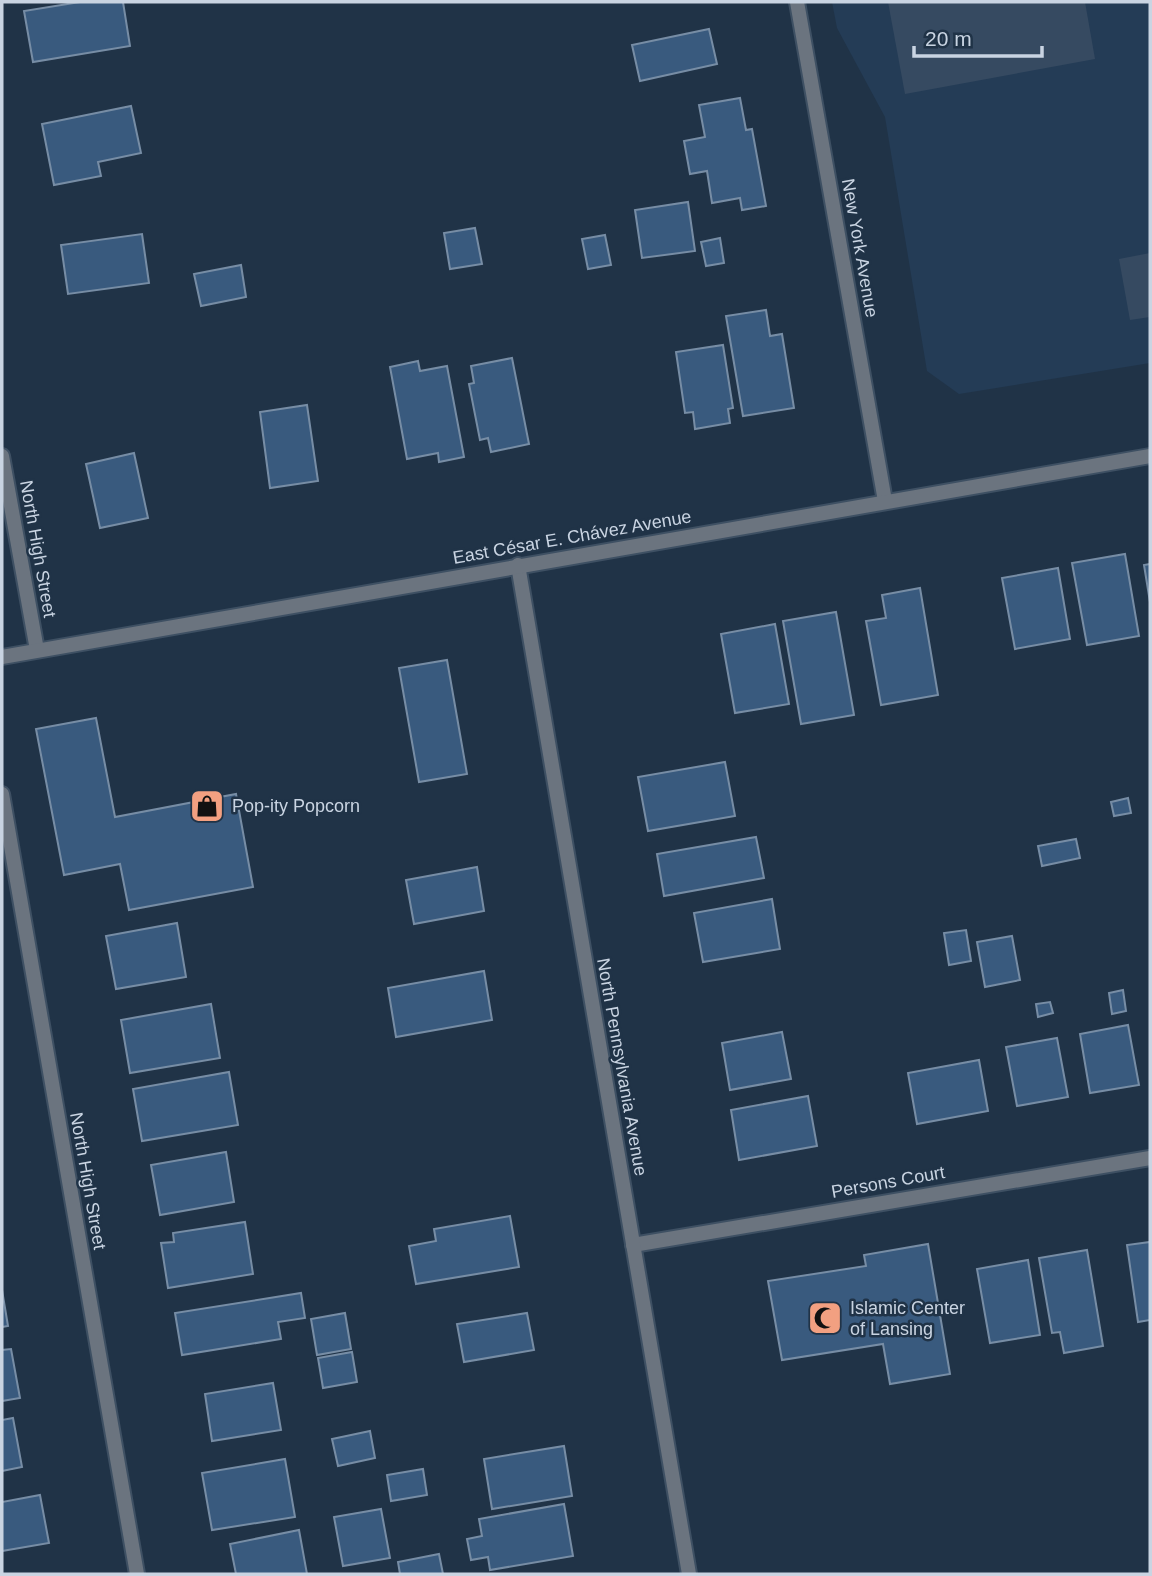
<svg xmlns="http://www.w3.org/2000/svg" width="1152" height="1576" font-family="Helvetica,sans-serif">
<rect width="100%" height="100%" fill="#203347"/>
<path fill="#243c56" d="M832,2h318v361l-191,31 -32,-23 -42,-254 -48,-89z"/>
<g fill="#364a61">
<path d="M888,2h197l10,57 -190,35z"/>
<path d="M1150,253v64l-20,3 -11,-61z"/>
</g>
<g fill="#395a7e" stroke="#778da5" stroke-width="2">
<path d="M80,2h43l7,44 -97,16 -9,-51z"/>
<path d="M709,29l8,35 -77,17 -8,-36z"/>
<path d="M740,98l6,32 6,-1 14,77 -24,4 -2,-12 -28,5 -5,-32 -17,3 -6,-33 21,-4 -6,-32z"/>
<path d="M131,106l10,47 -43,9 3,14 -47,9 -12,-61z"/>
<path d="M688,202l7,49 -53,7 -7,-48z"/>
<path d="M475,228l7,36 -32,5 -6,-36z"/>
<path d="M142,234l7,49 -81,11 -7,-49z"/>
<path d="M605,235l6,30 -23,4 -6,-30z"/>
<path d="M720,238l4,25 -18,3 -5,-24z"/>
<path d="M241,265l5,32 -45,9 -7,-32z"/>
<path d="M766,310l4,26 12,-2 12,74 -51,8 -17,-100z"/>
<path d="M723,345l10,63 -5,1 2,14 -35,6 -2,-17 -8,1 -9,-61z"/>
<path d="M512,358l17,86 -38,8 -3,-14 -8,2 -11,-56 5,-1 -3,-17z"/>
<path d="M418,361l2,10 27,-5 17,91 -25,5 -1,-9 -31,6 -17,-92z"/>
<path d="M307,405l11,76 -48,7 -10,-76z"/>
<path d="M134,453l14,65 -48,10 -14,-64z"/>
<path d="M1125,554l14,82 -52,9 -15,-82z"/>
<path d="M1150,564v38l-6,-37z"/>
<path d="M1058,568l12,71 -55,10 -13,-71z"/>
<path d="M920,588l18,107 -57,10 -15,-84 20,-3 -4,-23z"/>
<path d="M836,612l18,103 -53,9 -18,-103z"/>
<path d="M775,624l14,80 -54,9 -14,-79z"/>
<path d="M447,660l20,114 -48,8 -20,-114z"/>
<path d="M96,718l19,99 121,-23 17,93 -124,23 -9,-46 -56,11 -28,-146z"/>
<path d="M725,762l10,54 -87,15 -10,-54z"/>
<path d="M1128,798l3,15 -17,3 -3,-14z"/>
<path d="M756,837l8,41 -100,18 -7,-42z"/>
<path d="M1076,839l4,19 -38,8 -4,-20z"/>
<path d="M477,867l7,44 -70,13 -8,-44z"/>
<path d="M772,899l8,50 -77,13 -9,-49z"/>
<path d="M177,923l9,54 -70,12 -10,-53z"/>
<path d="M966,930l5,31 -22,4 -5,-32z"/>
<path d="M1012,936l8,44 -35,7 -8,-45z"/>
<path d="M484,971l8,49 -96,17 -8,-49z"/>
<path d="M1123,990l3,21 -14,3 -3,-21z"/>
<path d="M1050,1002l3,11 -15,4 -2,-13z"/>
<path d="M211,1004l9,54 -90,15 -9,-53z"/>
<path d="M1128,1025l11,60 -49,8 -10,-59z"/>
<path d="M782,1032l9,47 -61,11 -8,-47z"/>
<path d="M1057,1038l11,59 -51,9 -11,-59z"/>
<path d="M979,1060l9,51 -71,13 -9,-51z"/>
<path d="M229,1072l9,53 -96,16 -9,-52z"/>
<path d="M808,1096l9,50 -78,14 -8,-50z"/>
<path d="M226,1152l8,50 -74,13 -9,-50z"/>
<path d="M510,1216l9,51 -103,17 -7,-38 27,-5 -2,-12z"/>
<path d="M245,1222l8,52 -85,14 -7,-45 13,-1 -1,-9z"/>
<path d="M1150,1242v78l-12,2 -11,-77z"/>
<path d="M928,1244l22,130 -60,10 -7,-40 -101,16 -14,-79 98,-15 -2,-11z"/>
<path d="M1087,1250l16,96 -39,7 -4,-21 -8,1 -13,-75z"/>
<path d="M1028,1260l12,75 -50,8 -13,-74z"/>
<path d="M2,1290l6,36 -6,1z"/>
<path d="M301,1293l4,25 -27,4 3,17 -99,16 -7,-42z"/>
<path d="M345,1313l6,36 -34,6 -6,-36z"/>
<path d="M527,1313l7,37 -70,12 -7,-38z"/>
<path d="M11,1349l9,49 -18,3v-51z"/>
<path d="M352,1352l5,30 -34,6 -5,-30z"/>
<path d="M273,1383l8,47 -69,11 -7,-47z"/>
<path d="M13,1418l9,49 -20,4v-51z"/>
<path d="M370,1431l5,27 -37,8 -6,-27z"/>
<path d="M564,1446l8,50 -80,13 -8,-50z"/>
<path d="M285,1459l10,58 -83,13 -10,-57z"/>
<path d="M423,1469l4,26 -36,6 -4,-26z"/>
<path d="M40,1495l9,48 -47,8v-49z"/>
<path d="M564,1504l9,52 -83,14 -2,-13 -17,3 -4,-21 15,-3 -3,-17z"/>
<path d="M381,1509l9,49 -47,8 -9,-49z"/>
<path d="M299,1530l8,44h-71l-6,-30z"/>
<path d="M439,1554l4,20h-43l-2,-12z"/>
</g>
<g fill="none" stroke-linecap="round" stroke-linejoin="round">
<g stroke="#3e5063" stroke-width="18">
<g id="minor">
<path d="M797,2l88,499"/>
<path d="M2,456l35,194"/>
<path d="M2,794l135,780"/>
<path d="M633,1245l517,-87"/>
</g>
</g>
<g stroke="#3e5063" stroke-width="18">
<g id="tertiary">
<path d="M518,565l171,1009"/>
<path d="M2,657l1148,-201"/>
</g>
</g>
<use href="#minor" stroke="#6b747f" stroke-width="14"/>
<use href="#tertiary" stroke="#6b747f" stroke-width="14"/>
</g>
<defs>
<g id="shop-square" transform="scale(1.75)"><rect x="-9" y="-9" width="18" height="18" rx="4" fill="#f2a081" stroke="#203347"/><path d="M-5-2.5h2.3a2.7 3.5 0 0 1 5.4 0H5L5.5 6h-11ZM-1.5-2.5h3a1.5 2.3 0 0 0-3 0Z" fill="#111"/></g>
<g id="mosque-square" transform="scale(1.75)"><rect x="-9" y="-9" width="18" height="18" rx="4" fill="#f2a081" stroke="#203347"/><path d="M3.5-4.9A6 6 0 1 0 3.5 4.9A5 5 0 1 1 3.5-4.9Z" fill="#111"/></g>
</defs>
<g fill-rule="evenodd">
<use href="#shop-square" x="207" y="806"/>
<use href="#mosque-square" x="825" y="1318"/>
</g>
<g text-anchor="middle" stroke-width="5" stroke-linejoin="round" paint-order="stroke">
<g font-size="18" fill="#c9d4e2" stroke="#203347">
<text transform="translate(860 248) rotate(80)" y="6">New York Avenue</text>
<text transform="translate(572 537) rotate(-10)" y="6">East César E. Chávez Avenue</text>
<text transform="translate(38 549) rotate(80)" y="6">North High Street</text>
<text transform="translate(622 1067) rotate(80)" y="6">North Pennsylvania Avenue</text>
<text transform="translate(88 1181) rotate(80)" y="6">North High Street</text>
<text transform="translate(888 1182) rotate(-10)" y="6">Persons Court</text>
</g>
<g font-size="18" fill="#c9d4e2" stroke="#203347" text-anchor="start">
<text x="232" y="812">Pop-ity Popcorn</text>
<text x="850" y="1314">Islamic Center<tspan x="850" dy="21">of Lansing</tspan></text>
</g>
</g>
<rect width="1152" height="1576" fill="none" stroke="#c9d4e2" stroke-width="7"/>
<path d="M914 46v10h128v-10" fill="none" stroke="#c9d4e2" stroke-width="3.5"/>
<text x="925" y="46" font-size="21" fill="#c9d4e2" stroke="#203347" stroke-width="5" paint-order="stroke">20 m</text>
</svg>
